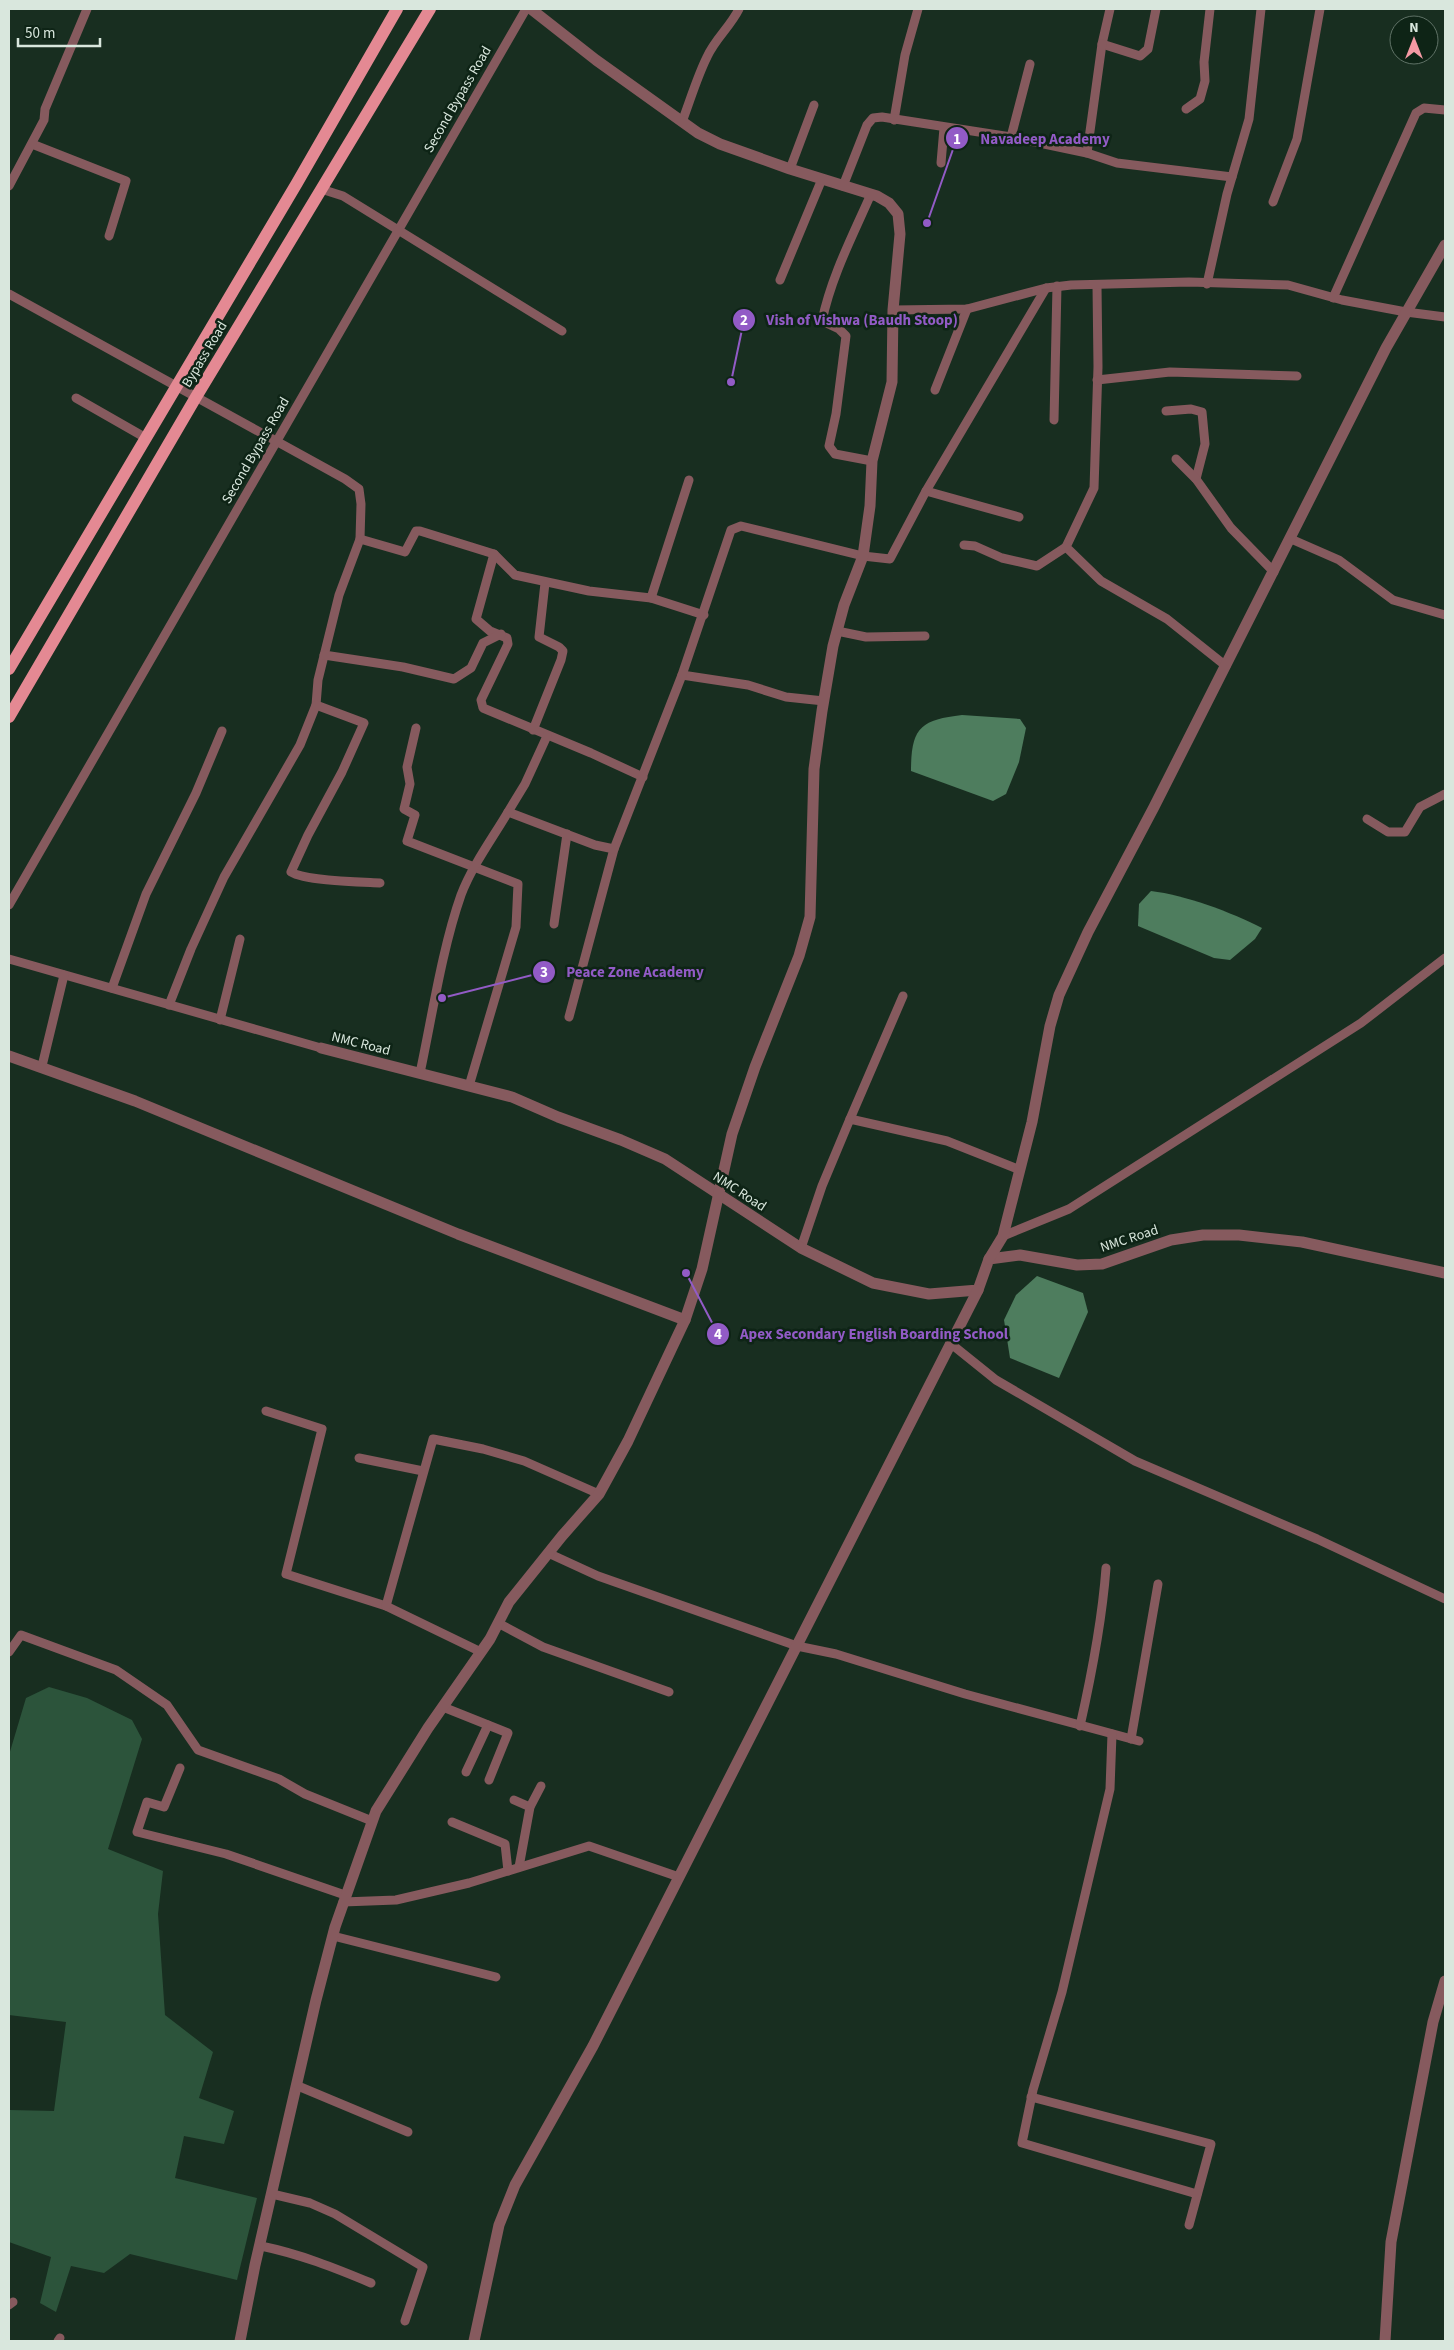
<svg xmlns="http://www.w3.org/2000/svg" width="1454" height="2350" font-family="'Source Sans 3',sans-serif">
<rect width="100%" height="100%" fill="#182e20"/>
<path fill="#2c543b" d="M49,1687l38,11 45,22 10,19 -34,110 55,22 -5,43 7,101 48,37 -14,46 35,13 -10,33 -40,-8 -9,42 82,20 -20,82 -107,-26 -26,19 -33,-7 -15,46 -16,-9 11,-46 -42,-15v-132l45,1 12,-89 -57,-7v-260l17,-57z"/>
<g fill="#4e7d5e">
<path d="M962,715l58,4 6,9 -7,34 -13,32 -13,7 -82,-30c0,-43 9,-51 51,-56z"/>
<path d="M1151,891c34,4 80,21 111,37l-7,11 -25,21 -16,-2 -76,-32 1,-22z"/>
<path d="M1037,1276l46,17 5,19 -29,66 -49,-20 -6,-38 12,-25z"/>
</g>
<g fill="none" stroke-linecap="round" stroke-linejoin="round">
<g stroke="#865a5e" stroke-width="9">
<path d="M1110,9l-8,35 38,12 8,-7 8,-40"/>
<path d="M1186,109l14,-10 5,-18 -1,-19 6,-53"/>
<path d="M894,120l11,-65 13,-46"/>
<path d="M682,122c8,-21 15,-45 25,-65 8,-18 23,-30 32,-48"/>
<path d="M1011,137l19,-73"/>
<path d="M32,144l94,37 -17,55"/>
<path d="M1087,153l15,-109"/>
<path d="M941,163l3,-35"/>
<path d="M790,169l24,-64"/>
<path d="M9,186l35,-66 1,-11 42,-100"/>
<path d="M843,186l24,-61 6,-7 9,-1 129,20 76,16 30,10 115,14"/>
<path d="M321,189l22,7 219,135"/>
<path d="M871,194c-18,41 -40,83 -49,127l17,8 7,7 -10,78 -7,32 6,8 37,7"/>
<path d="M1273,202l24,-63 23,-130"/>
<path d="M780,280l42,-101"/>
<path d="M1207,284l20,-90 22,-75 12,-110"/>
<path d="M1097,286l1,81 -4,121 -28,59 35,34 66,38 59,47"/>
<path d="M9,294l336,185 14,10 2,15 -1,35 -21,56 -21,85 -2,25 -16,40 -76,132 -33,72 -22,56"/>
<path d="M1333,298l83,-185 8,-5 21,2"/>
<path d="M893,310l74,-1 79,-21 25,-3 118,-3 99,3 54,15 64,12 39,5"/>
<path d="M1097,380l73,-8 127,4"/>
<path d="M935,390l32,-81"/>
<path d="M76,398l70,40"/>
<path d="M1166,411l25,-2 11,3 3,32 -9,35"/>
<path d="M1054,420l3,-134"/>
<path d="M1176,459l20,20 35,49 43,44"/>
<path d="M926,491l93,26"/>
<path d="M360,539l45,13 11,-21h4l74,23 21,21 74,16 62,7 53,17"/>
<path d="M1291,539l48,21 54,40 52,15"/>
<path d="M964,545l11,1 27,12 35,8 29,-19"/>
<path d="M494,554l-18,65 14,12 17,7 1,6 -27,56 2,8 108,45 52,24"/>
<path d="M651,598l38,-118"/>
<path d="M837,631l29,6 59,-1"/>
<path d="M324,655l79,12 51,12 17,-11 12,-25 18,-9"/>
<path d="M682,675l66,10 38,12 38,4"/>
<path d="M316,705l48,18 -22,49 -34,63 -17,37c14,9 70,10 89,11"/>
<path d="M416,728l-9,39 3,17 -6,25 11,6 -8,26 111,43 -2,43 -47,159"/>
<path d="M533,730l28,-70 2,-9 -4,-4 -20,-10 6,-54"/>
<path d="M508,812l17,-28 22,-48"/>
<path d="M1367,819l21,13h17l15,-25 25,-13"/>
<path d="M9,905l517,-896"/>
<path d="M554,924l13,-90"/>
<path d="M9,959l312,89"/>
<path d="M112,988l34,-94 50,-101 26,-62"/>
<path d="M569,1017l45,-168"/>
<path d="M220,1020l20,-81"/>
<path d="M42,1066l22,-91"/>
<path d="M420,1073c12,-56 22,-124 41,-178 11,-29 31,-56 47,-83l87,33 19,4 68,-174 49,-145 10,-4 122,30 27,3 36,-68 120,-203"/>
<path d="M850,1119l53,-123"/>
<path d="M1003,1236l66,-27 292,-186 84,-65"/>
<path d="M801,1248l21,-62 28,-67 97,22 73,29"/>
<path d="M950,1343l46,37 139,81 182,78 128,60"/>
<path d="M266,1411l56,18 -36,145 100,32 95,46"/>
<path d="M359,1458l64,13"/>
<path d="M548,1553l50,23 199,70 39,8 129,40 174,47"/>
<path d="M386,1606l47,-167 50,10 41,12 75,33"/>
<path d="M498,1623l45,24 126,45"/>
<path d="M9,1652l12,-17 95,35 51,35 31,45 81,29 26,15 67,27"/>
<path d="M443,1707l65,26 -19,47"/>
<path d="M1080,1726c12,-53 22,-104 26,-158"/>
<path d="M1112,1734l-2,55 -48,203 -29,98 -11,53 175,51"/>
<path d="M1131,1739l27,-155"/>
<path d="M180,1768l-16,39 -17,-5 -10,30 89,22 119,41"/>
<path d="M466,1772l22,-47"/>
<path d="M514,1800l16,7"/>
<path d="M452,1822l53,22 3,27"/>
<path d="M519,1867l11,-60 11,-21"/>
<path d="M343,1902l53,-2 73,-17 120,-37 90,31"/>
<path d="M333,1936l163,41"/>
<path d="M298,2086l110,46"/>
<path d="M1031,2097l180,47 -22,81"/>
<path d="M272,2194l38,9 25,11 88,53 -18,54"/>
<path d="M261,2246c39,8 74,22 110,37"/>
<path d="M9,2305l4,-3"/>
<path d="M58,2341l2,-3"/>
</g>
<g stroke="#865a5e" stroke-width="11">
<path d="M321,1048l191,49 46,20 63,23 44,19 136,89 72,35 56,11 49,-4 11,-31 31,-4 57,10 25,-1 69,-24 32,-5h36l63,7 143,31"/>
<path d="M9,1056l126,45 323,133 227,86"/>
<path d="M989,1259l14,-23 29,-114 18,-96 9,-31 29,-63 66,-125 232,-459 59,-103"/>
<path d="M240,2341l15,-76 61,-265 19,-73 41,-116 52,-83 62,-89 19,-37 53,-66 37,-42 29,-53 57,-121 17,-51 30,-135 23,-67 44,-111 11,-39 4,-148 8,-58 11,-65 11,-41 19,-49 7,-50 2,-45 20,-79 1,-72 7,-76 -2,-20 -9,-11 -12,-7 -87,-27 -70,-25 -22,-11 -102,-73 -65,-51"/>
<path d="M474,2341l25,-116 16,-40 78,-139 385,-756"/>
<path d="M1385,2341l6,-99 42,-220 12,-41"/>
</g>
<g stroke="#e48993" stroke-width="12">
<path d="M9,669l288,-486 100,-174"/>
<path d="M9,717l187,-320 234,-388"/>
</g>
</g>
<g text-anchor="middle" stroke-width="5" stroke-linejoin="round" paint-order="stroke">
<g font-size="14" fill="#d9e7dd" stroke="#0e2416">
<text transform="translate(457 99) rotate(-60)" y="5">Second Bypass Road</text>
<text transform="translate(204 354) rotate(-59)" y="5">Bypass Road</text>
<text transform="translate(255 450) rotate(-60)" y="5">Second Bypass Road</text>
<text transform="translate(361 1043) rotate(14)" y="5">NMC Road</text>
<text transform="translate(740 1191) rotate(33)" y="5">NMC Road</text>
<text transform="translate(1129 1238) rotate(-18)" y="5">NMC Road</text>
</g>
</g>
<path fill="none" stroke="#925bc6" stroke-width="2" d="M927 223L957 138M731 382L744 320M442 998L544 972M686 1273L718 1334"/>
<g fill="#925bc6" stroke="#0e2416" stroke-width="2">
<circle cx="927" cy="223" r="5"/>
<circle cx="731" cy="382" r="5"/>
<circle cx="442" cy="998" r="5"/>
<circle cx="686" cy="1273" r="5"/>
<circle cx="957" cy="138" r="12"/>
<circle cx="744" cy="320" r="12"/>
<circle cx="544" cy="972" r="12"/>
<circle cx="718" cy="1334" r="12"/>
</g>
<g font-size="15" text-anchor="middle" font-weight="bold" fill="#fff">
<text x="957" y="144">1</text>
<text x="744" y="325">2</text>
<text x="544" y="977">3</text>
<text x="718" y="1339">4</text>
</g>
<g font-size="15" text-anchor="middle" font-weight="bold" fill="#925bc6" stroke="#0e2416" stroke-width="5" stroke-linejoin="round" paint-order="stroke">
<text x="1045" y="144">Navadeep Academy</text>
<text x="862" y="325">Vish of Vishwa (Baudh Stoop)</text>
<text x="635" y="977">Peace Zone Academy</text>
<text x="874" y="1339">Apex Secondary English Boarding School</text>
</g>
<rect width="1454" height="2350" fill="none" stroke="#d9e7dd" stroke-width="20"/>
<g transform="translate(1414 40)"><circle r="24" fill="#0e2416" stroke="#5f7266"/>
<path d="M0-4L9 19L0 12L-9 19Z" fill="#f49aa4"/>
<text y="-8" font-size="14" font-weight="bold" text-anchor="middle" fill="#d9e7dd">N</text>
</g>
<path d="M18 38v8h82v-8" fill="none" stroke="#d9e7dd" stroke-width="2.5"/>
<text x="25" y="38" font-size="15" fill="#d9e7dd" stroke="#0e2416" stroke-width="4" paint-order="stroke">50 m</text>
</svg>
